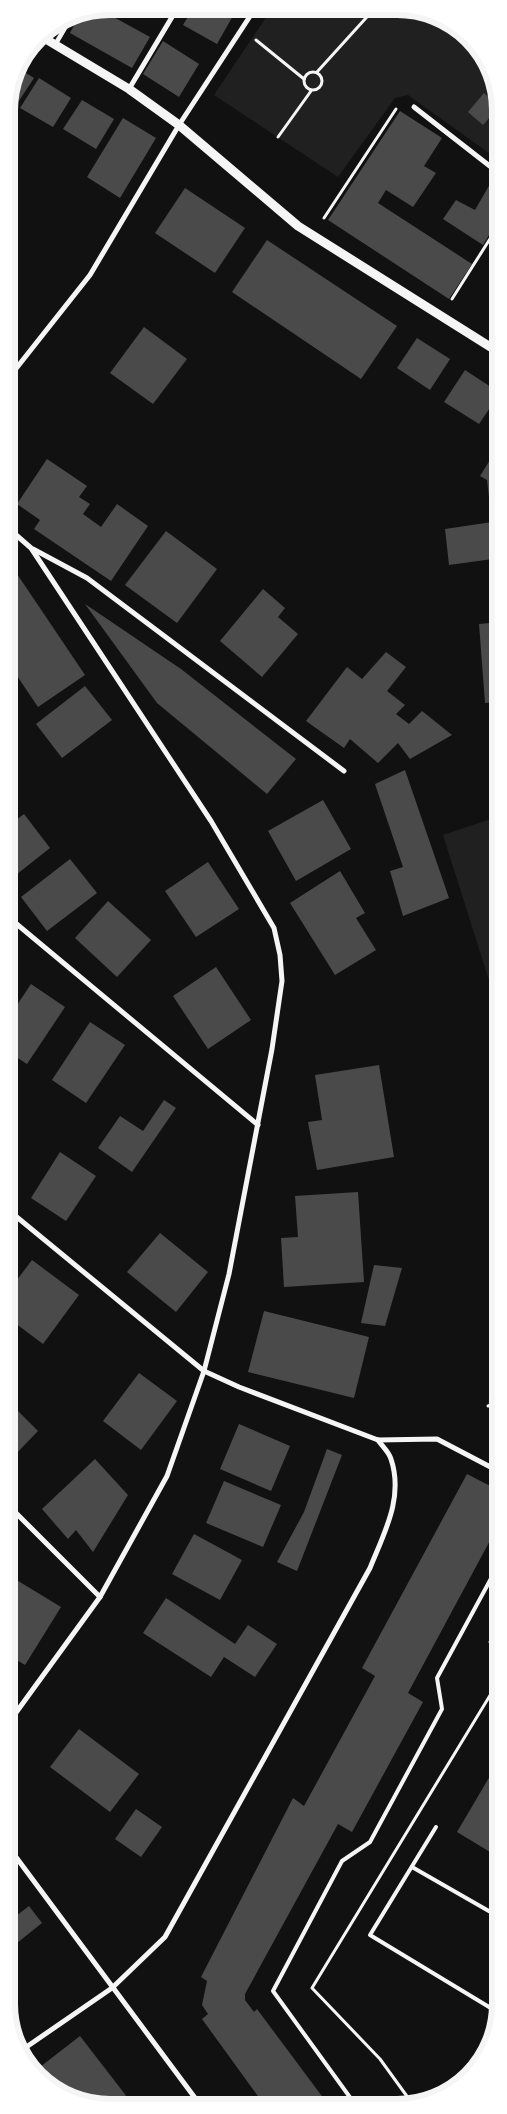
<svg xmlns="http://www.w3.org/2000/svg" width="507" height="2114" font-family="'Work Sans',sans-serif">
<rect width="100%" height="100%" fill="#111"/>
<g fill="#202020">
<path d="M273,7l144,1 58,34 25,55v64l-92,-66 -13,3 -57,79 -124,-82z"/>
<path d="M500,816v199l-57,-180z"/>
<path d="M500,1286v148l-12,-28z"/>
</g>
<g fill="#4a4a4a">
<path d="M146,6l24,1 -6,10z"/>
<path d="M194,7h44l-21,37 -34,-19z"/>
<path d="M99,9l51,28 -18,31 -62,-35 11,-21z"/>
<path d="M163,41l36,23 -20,33 -36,-23z"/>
<path d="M16,67l18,11 -19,29 -8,-5z"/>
<path d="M39,78l32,20 -18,29 -33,-19z"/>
<path d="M484,93l15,14 -16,18 -15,-13z"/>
<path d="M82,100l32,19 -18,30 -33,-20z"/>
<path d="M400,111l42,27 -18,28 12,7 -23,34 -27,-17 -8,13 94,61 -23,35 -121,-79z"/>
<path d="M123,118l33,20 -36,60 -33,-21z"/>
<path d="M490,184l10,6v27l-17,28 -40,-26 13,-19 19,10z"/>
<path d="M185,188l60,40 -30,45 -60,-40z"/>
<path d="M267,240l130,86 -36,53 -129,-87z"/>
<path d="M144,327l43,32 -34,45 -43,-31z"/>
<path d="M417,338l33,21 -20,31 -33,-22z"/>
<path d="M465,370l35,23 -21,31 -35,-22z"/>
<path d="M500,444v114l-51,7 -4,-36 47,-7 -5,-42 -7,-4z"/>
<path d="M47,459l40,27 -8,11 11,7 -7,10 18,13 16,-23 31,22 -37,55 -77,-52 6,-9 -23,-16z"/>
<path d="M166,531l51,38 -40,54 -52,-38z"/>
<path d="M11,565l74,110 -47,32 -31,-46v-93z"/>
<path d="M263,589l22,19 -7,9 20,17 -36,43 -42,-36z"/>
<path d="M85,604l96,65 115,90 -29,35 -110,-91z"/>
<path d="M500,622v80l-15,1 -6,-79z"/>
<path d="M386,652l20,15 -19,24 18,14 -9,9 13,10 13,-13 30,24 -42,24 -12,-16 -20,20 -28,-24 -6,9 -38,-27 41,-54 15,12z"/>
<path d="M85,686l27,34 -50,38 -26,-34z"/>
<path d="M405,770l44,128 -46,18 -13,-45 13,-4 -28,-83z"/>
<path d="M323,800l28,49 -55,32 -28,-50z"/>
<path d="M24,814l26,34 -43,34v-55z"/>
<path d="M70,859l27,34 -50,38 -26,-34z"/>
<path d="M208,862l31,47 -43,28 -31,-46z"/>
<path d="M340,871l25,42 -9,5 20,32 -41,25 -45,-72z"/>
<path d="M108,901l43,39 -34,37 -42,-39z"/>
<path d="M7,963l5,4 -5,7z"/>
<path d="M216,967l35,53 -43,29 -35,-53z"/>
<path d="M31,984l34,23 -38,57 -20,-13v-31z"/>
<path d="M90,1022l35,23 -39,58 -34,-23z"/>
<path d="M379,1065l15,92 -77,13 -9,-48 14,-2 -7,-45z"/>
<path d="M164,1100l12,8 -44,64 -34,-24 22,-32 23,15z"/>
<path d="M60,1152l36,24 -30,45 -35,-23z"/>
<path d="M358,1192l6,90 -80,5 -3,-49 17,-1 -3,-41z"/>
<path d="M160,1233l48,39 -32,40 -49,-40z"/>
<path d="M7,1238l11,9 -11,13z"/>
<path d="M32,1260l47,35 -36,49 -36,-27v-24z"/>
<path d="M374,1265l28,3 -17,58 -24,-3z"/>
<path d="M264,1311l105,26 -15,61 -106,-26z"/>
<path d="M139,1373l38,28 -36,49 -38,-29z"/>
<path d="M7,1400l31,31 -31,32z"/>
<path d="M239,1424l51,22 -19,45 -51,-22z"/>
<path d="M327,1449l15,6 -45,116 -20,-9 27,-50z"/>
<path d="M95,1459l33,36 -35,57 -17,-22 -8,9 -26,-30z"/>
<path d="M467,1474l33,17v31l-92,171 15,9 -71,130 -14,-8 -93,170v6l9,12 3,-3 73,98 -65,-1 -63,-87 6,-5 -6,-9 5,-24 -6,-4 92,-179 11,8 71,-130 -13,-8z"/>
<path d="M224,1481l57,24 -18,42 -57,-24z"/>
<path d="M194,1534l48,26 -22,40 -48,-26z"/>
<path d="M15,1579l46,28 -36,58 -18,-11v-63z"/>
<path d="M166,1598l69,46 13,-19 29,19 -22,33 -31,-20 -13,20 -68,-44z"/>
<path d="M79,1729l60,45 -29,38 -60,-45z"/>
<path d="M500,1759v99l-43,-26z"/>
<path d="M136,1809l26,18 -21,30 -26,-18z"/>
<path d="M29,1906l13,17 -35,28v-28z"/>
<path d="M80,2036l44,57 9,13h-43l-37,-22 -13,-17z"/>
</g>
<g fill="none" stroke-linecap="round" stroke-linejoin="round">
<g stroke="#f5f5f5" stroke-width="3">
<path d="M366,8l4,5"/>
<path d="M256,40l48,39"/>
<circle cx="313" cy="81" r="9"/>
<path d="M317,72l58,-64"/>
<path d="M278,137l33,-46"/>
<path d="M324,218l72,-109"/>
<path d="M452,299l48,-76"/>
<path d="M488,1406l12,-4"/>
<path d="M500,1626l-10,16 10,9"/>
<path d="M414,2106l-34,-47 -68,-71 188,-309"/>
</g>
<g stroke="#f5f5f5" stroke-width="4">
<path d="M436,1827l-66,108 129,78"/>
<path d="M412,1867l89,51"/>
<path d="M357,2107l-84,-116 69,-130 28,-19 72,-133 -5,-31 63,-116"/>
</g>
<path stroke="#f5f5f5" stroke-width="4.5" d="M55,45l18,-31"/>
<g stroke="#f5f5f5" stroke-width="5">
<path d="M129,89l49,-82"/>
<path d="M414,107l86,67"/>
<path d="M7,380l83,-105 89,-150 77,-118"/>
<path d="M7,527l24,21 180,273 63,107 6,27 2,26 -10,68 -43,225 -25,97 -37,105 -67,121 -93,128"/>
<path d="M33,549l54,29 257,193"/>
<path d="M7,916l251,209"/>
<path d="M7,1209l197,162 35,16 139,53 59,-1 63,33"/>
<path d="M7,1504l93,93"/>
<path d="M7,1845l194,261"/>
<path d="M22,2050l90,-62 53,-51 205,-369c14,-35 34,-70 21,-109 -2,-7 -9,-13 -13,-19"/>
</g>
<path stroke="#f5f5f5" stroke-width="9" d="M39,35l90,54 50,36 119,101 202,127"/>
</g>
<path d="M0 0H507V2114H0ZM110 15H397A95 95 0 0 1 492 110V2004A95 95 0 0 1 397 2099H110A95 95 0 0 1 15 2004V110A95 95 0 0 1 110 15Z" fill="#fff" fill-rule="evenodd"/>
<path fill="none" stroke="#f5f5f5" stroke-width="6" d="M110 15H397A95 95 0 0 1 492 110V2004A95 95 0 0 1 397 2099H110A95 95 0 0 1 15 2004V110A95 95 0 0 1 110 15Z"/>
</svg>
